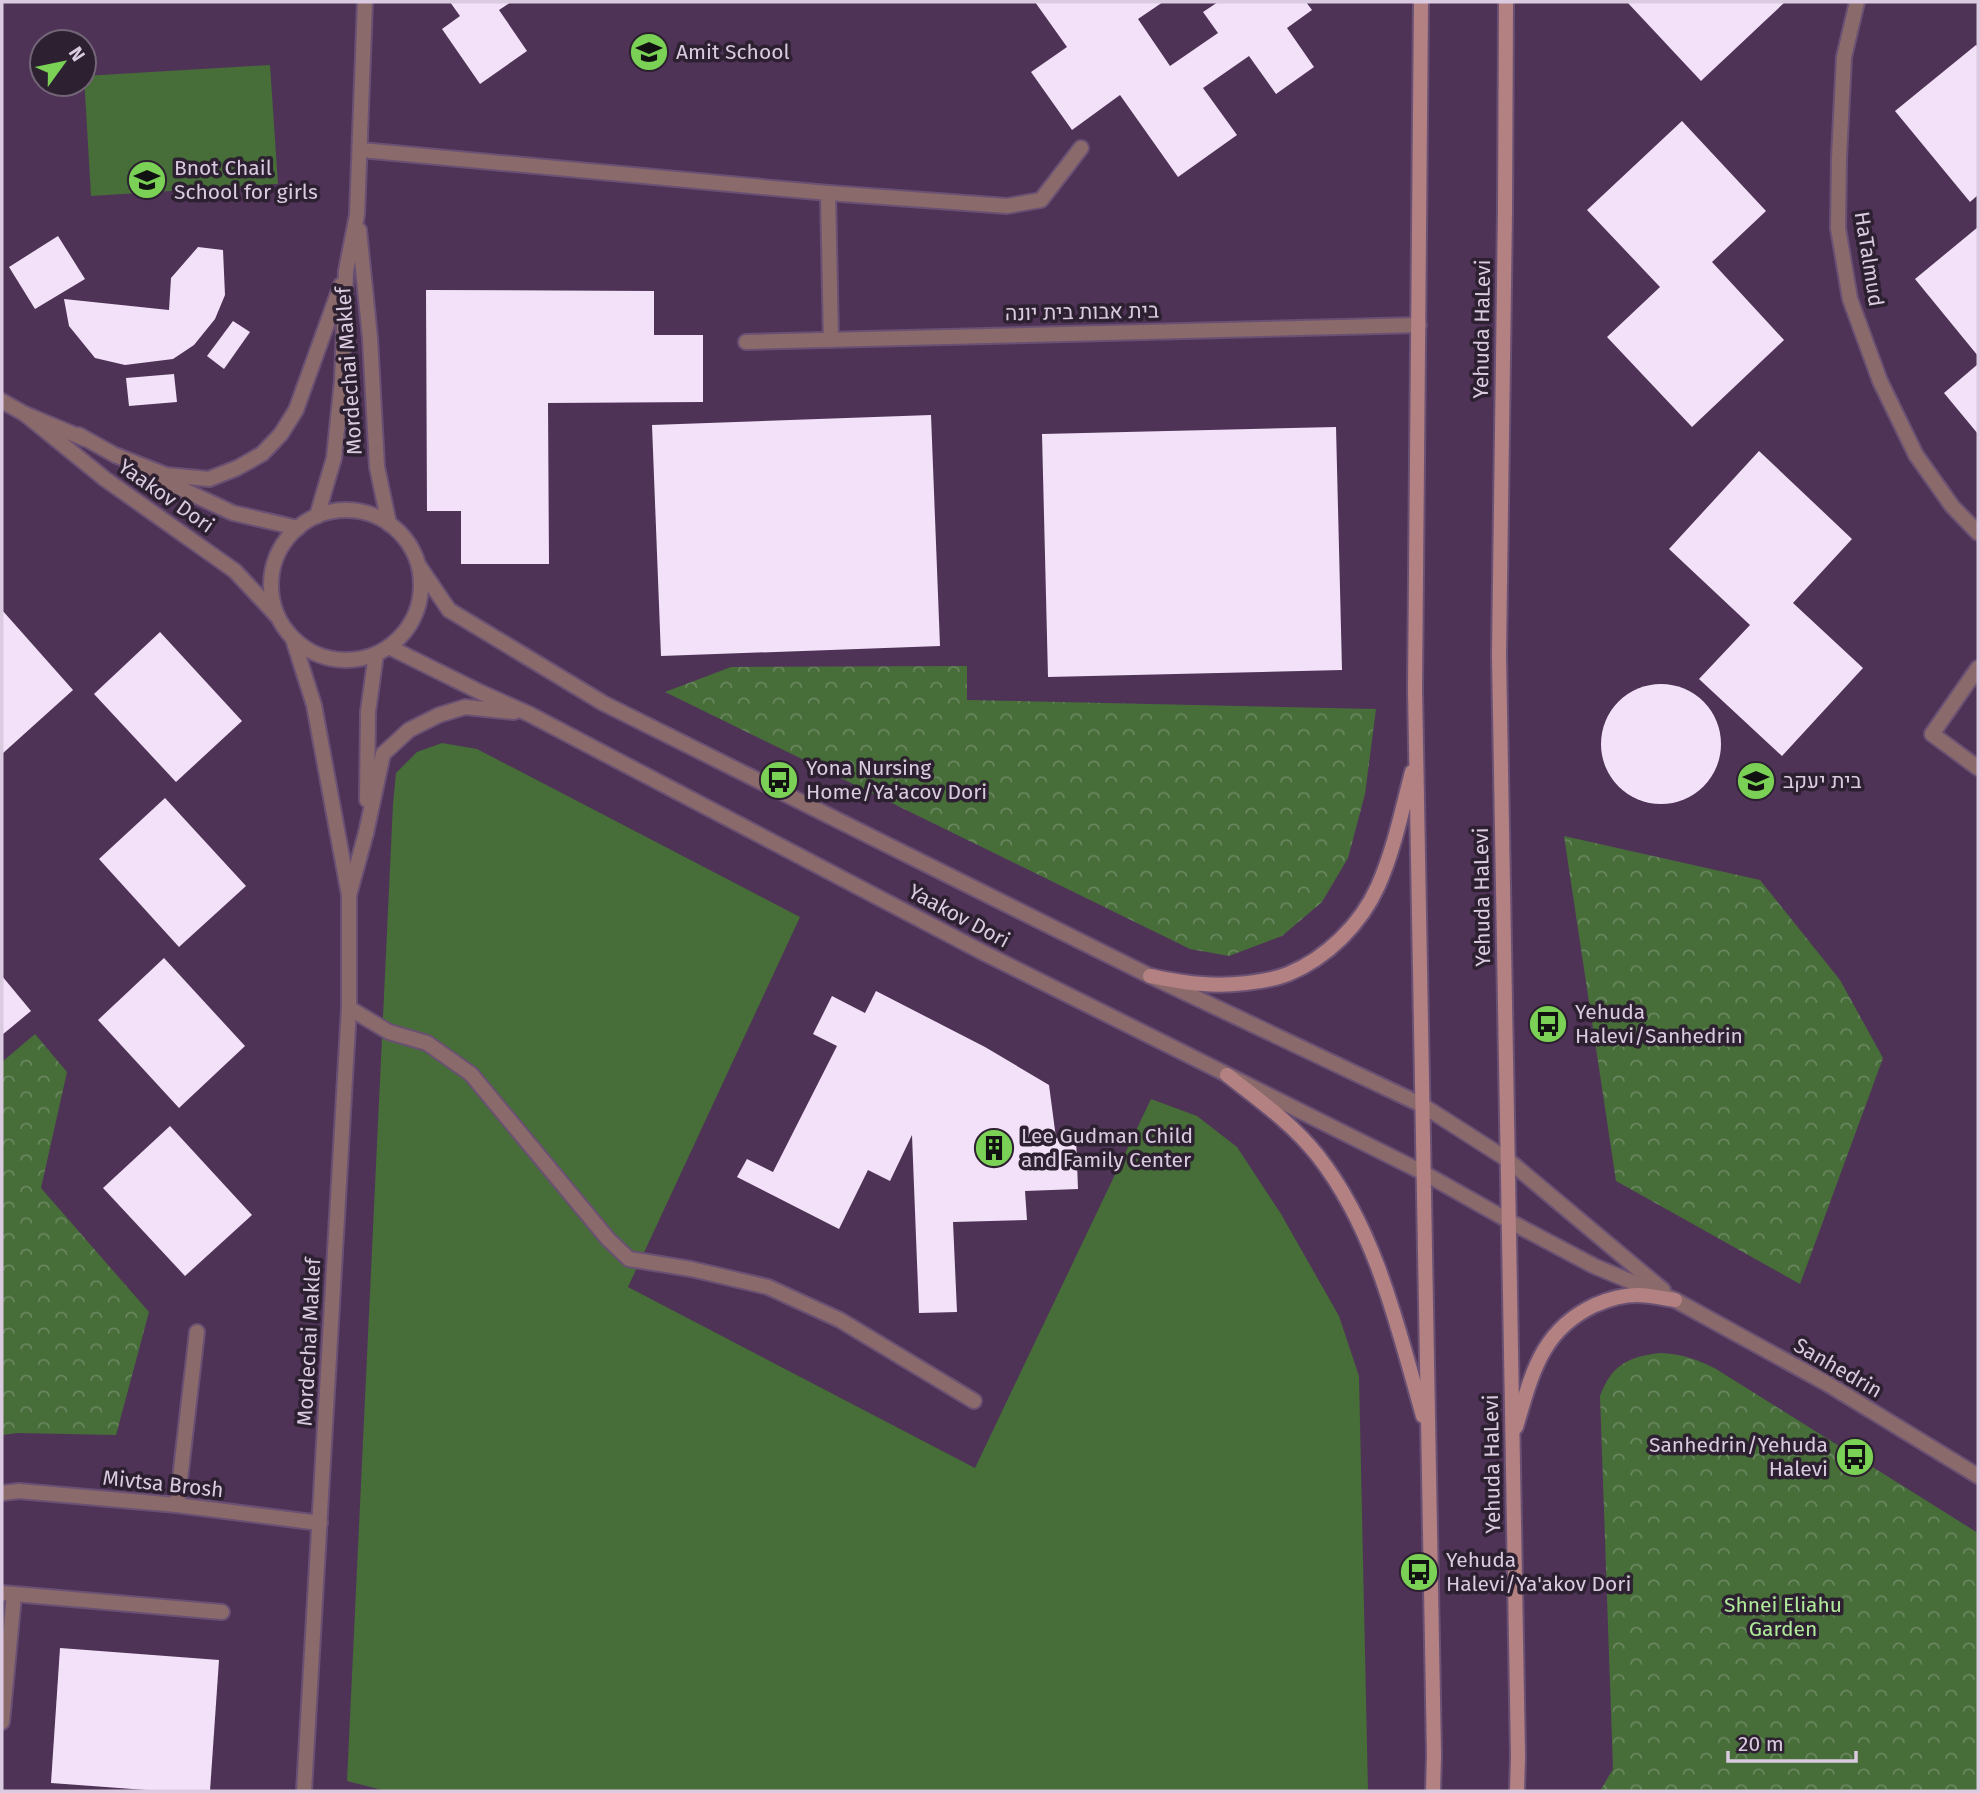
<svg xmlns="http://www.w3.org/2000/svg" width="1980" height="1793" font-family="'Fira Sans',Heebo,sans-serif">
<defs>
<pattern id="park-crowns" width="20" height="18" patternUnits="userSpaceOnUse" patternTransform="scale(1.75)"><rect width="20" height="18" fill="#476d39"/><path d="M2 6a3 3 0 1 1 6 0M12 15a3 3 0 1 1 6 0" fill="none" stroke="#6a875f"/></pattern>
</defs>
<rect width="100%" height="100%" fill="#4e3357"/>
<g fill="#476d39">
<path d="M270,65l8,119 -187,12 -7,-120z"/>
<path d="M442,743l35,6 323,168 -172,370 347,181 176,-369 46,17 40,31 44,67 58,102 20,60 9,415h-982l-39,-10 46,-977 3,-31 21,-21z"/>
</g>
<g fill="url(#park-crowns)">
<path d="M967,666v34l409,9 -11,85 -17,64 -26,44 -40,34 -53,20 -39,-7 -525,-257 66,-25z"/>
<path d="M1564,836l196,44 80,100 43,78 -83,226 -184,-103z"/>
<path d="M35,1034l32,38 -26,116 108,124 -33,123 -98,-2 -16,2v-373z"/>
<path d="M1660,1353c21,1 37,6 56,16l262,164v258h-378l13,-22 -13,-373c12,-31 27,-39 60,-43z"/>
</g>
<g fill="#f3e1f9">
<path d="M450,2h61l-12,8 28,41 -47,33 -38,-55 18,-13z"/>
<path d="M1035,2h128l-25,17 32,47 48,-33 -15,-21 15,-10h88l6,8 -25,18 27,39 -38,27 -27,-38 -46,32 34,47 -59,42 -58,-82 -48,35 -41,-58 36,-25z"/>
<path d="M1627,2h158l-84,79z"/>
<path d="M1976,45l2,2v148l-8,7 -75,-91z"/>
<path d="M1682,121l84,90 -54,51 72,78 -92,87 -85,-90 53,-50 -73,-77z"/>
<path d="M1978,227v129l-63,-77z"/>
<path d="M58,236l27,43 -50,30 -26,-42z"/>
<path d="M198,247l25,3 2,45 -10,24 -21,26 -21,14 -48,6 -30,-7 -26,-32 -5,-27 105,11 2,-32z"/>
<path d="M426,290l228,1v44h49v67l-155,1 1,161h-88v-53h-34z"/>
<path d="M233,321l17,11 -26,37 -17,-13z"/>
<path d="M1978,364v70l-34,-41z"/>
<path d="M174,374l3,28 -48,4 -3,-28z"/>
<path d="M931,415l9,231 -279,10 -9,-231z"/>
<path d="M1336,427l6,243 -294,7 -6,-243z"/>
<path d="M1759,451l93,88 -59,64 70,65 -81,88 -83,-77 51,-54 -81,-76z"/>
<path d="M2,610l71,80 -71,64z"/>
<path d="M160,632l82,89 -66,61 -82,-88z"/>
<circle cx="1661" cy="744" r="60"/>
<path d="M165,798l81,88 -67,61 -80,-88z"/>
<path d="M164,958l81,88 -66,62 -81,-88z"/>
<path d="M2,976l29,35 -29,24z"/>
<path d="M876,991l109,56 64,38 7,53 20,-1 2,52 -53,2 2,29 -74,2 4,90 -38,1 -7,-178 -22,46 -22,-11 -29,59 -102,-52 10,-18 26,13 64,-126 -24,-12 19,-38 33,17z"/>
<path d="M170,1126l82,89 -67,61 -82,-88z"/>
<path d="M60,1648l159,12 -9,131h-50l-109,-8z"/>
</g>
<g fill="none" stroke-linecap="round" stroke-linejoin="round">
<g stroke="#6a5173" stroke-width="18">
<g id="service">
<path d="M361,150l467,43 179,13 34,-6 40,-52"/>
<path d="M828,193l3,147"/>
<path d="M746,342l673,-17"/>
<path d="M1978,668l-46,66 46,34"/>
<path d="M349,1008l40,24 38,11 44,31 137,165 21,20 62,10 77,18 72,33 134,81"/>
<path d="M177,1505l20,-173"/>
<path d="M2,1593l220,19"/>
<path d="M2,1722l12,-127"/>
</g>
</g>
<g stroke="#6a5173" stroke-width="18">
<g id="minor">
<path d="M1857,2l-13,55 -5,101 -1,70 12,71 30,82 36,74 36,51 26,27"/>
<path d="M349,895l17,-62"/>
<path d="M2,1493l17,-2 158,14 143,18"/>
</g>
</g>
<g stroke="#6a5173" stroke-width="18">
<g id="tertiary">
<path d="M359,230l11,108 7,129 12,57"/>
<path d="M2,401l23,13 60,25"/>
<path d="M25,414l80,65 130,92 42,45"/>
<path d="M79,435l36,20 51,20 43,4 28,-11 25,-14 19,-20 15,-24 45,-125"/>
<path d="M158,478l75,35 65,15"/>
<circle cx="346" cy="585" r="75"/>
<path d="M317,516l17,-58 8,-78 4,-109 11,-56 8,-213"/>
<path d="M419,566l30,44 154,93 547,273 272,129 86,55 155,130"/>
<path d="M293,639l21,66 35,190v113l-45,783"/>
<path d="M389,647l93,46 47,21 455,239 440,220 85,48 85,45 81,34 151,83 152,93"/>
<path d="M367,800l1,-88 8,-58"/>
<path d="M366,833l17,-79 26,-24 30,-15 26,-8 49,5"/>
</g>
</g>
<g stroke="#6a5173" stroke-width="18">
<g id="secondary">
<path d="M1421,2l-6,687 19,1066 -1,36"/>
<path d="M1506,2l-1,209 -6,444 19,1101 -1,35"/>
<path d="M1150,976c17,3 35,7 53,8 24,2 62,-1 85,-10 39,-16 73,-50 90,-88 16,-36 24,-76 34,-114"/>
<path d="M1227,1075c32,25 66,49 91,81 58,74 80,172 105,260"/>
<path d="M1516,1427c16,-53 25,-97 79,-122 14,-6 26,-10 42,-10 12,0 25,3 38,5"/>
</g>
</g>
<use href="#service" stroke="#8b6a6b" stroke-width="14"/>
<use href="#minor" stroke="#8b6a6b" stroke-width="14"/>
<use href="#tertiary" stroke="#8b6a6b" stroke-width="14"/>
<use href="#secondary" stroke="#b48182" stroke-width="14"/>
</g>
<defs>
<g id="school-disc" transform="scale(2.0125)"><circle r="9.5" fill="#7ad156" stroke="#2d2131"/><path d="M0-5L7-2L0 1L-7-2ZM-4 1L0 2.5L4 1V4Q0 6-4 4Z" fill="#111"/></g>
<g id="bus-disc" transform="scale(2.0125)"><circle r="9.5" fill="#7ad156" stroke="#2d2131"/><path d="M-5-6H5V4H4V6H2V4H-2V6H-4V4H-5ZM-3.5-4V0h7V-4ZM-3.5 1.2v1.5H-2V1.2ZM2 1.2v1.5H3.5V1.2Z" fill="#111"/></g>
<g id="building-disc" transform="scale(2.0125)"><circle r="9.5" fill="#7ad156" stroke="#2d2131"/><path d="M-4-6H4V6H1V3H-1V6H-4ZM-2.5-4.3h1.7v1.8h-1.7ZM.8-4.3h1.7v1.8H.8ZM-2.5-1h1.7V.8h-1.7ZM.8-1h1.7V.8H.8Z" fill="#111"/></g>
</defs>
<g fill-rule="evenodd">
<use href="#school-disc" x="649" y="52"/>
<use href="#school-disc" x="147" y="180"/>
<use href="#bus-disc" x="779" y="780"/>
<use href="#school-disc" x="1756" y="781"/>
<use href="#bus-disc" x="1548" y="1024"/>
<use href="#building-disc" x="994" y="1148"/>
<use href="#bus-disc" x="1855" y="1457"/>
<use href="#bus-disc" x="1419" y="1572"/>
</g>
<g text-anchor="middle" stroke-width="7" stroke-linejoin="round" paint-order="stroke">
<g font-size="21" fill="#dbcbe1" stroke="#2d2131" text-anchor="start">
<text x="676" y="59">Amit School</text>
<text x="174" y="175">Bnot Chail<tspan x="174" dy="24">School for girls</tspan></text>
<text x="806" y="775">Yona Nursing<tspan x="806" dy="24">Home/Ya'acov Dori</tspan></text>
<text x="1783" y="788">בית יעקב</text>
<text x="1575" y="1019">Yehuda<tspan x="1575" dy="24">Halevi/Sanhedrin</tspan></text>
<text x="1021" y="1143">Lee Gudman Child<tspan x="1021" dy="24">and Family Center</tspan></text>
<text x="1828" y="1452" text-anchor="end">Sanhedrin/Yehuda<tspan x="1828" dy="24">Halevi</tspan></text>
<text x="1446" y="1567">Yehuda<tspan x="1446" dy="24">Halevi/Ya'akov Dori</tspan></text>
</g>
<g font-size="21" fill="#dbcbe1" stroke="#2d2131">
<text transform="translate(1869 259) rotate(81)" y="7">HaTalmud</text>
<text transform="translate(1082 312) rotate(-1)" y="7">בית אבות בית יונה</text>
<text transform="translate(1482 329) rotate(-89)" y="7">Yehuda HaLevi</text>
<text transform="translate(349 371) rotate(-94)" y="7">Mordechai Maklef</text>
<text transform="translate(166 496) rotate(35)" y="7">Yaakov Dori</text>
<text transform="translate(1482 897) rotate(-91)" y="7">Yehuda HaLevi</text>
<text transform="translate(959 916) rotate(28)" y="7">Yaakov Dori</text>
<text transform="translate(309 1342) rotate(-87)" y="7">Mordechai Maklef</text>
<text transform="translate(1838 1368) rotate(30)" y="7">Sanhedrin</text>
<text transform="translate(1492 1464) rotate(-91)" y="7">Yehuda HaLevi</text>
<text transform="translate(163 1484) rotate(6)" y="7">Mivtsa Brosh</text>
</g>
<g font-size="21" fill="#b0eb9b" stroke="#2d2131">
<text x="1783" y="1612">Shnei Eliahu<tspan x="1783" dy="24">Garden</tspan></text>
</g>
</g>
<rect width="1980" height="1793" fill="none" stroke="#dbcbe1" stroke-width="7"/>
<g transform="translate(63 63) rotate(57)"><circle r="33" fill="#2d2131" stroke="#736577" stroke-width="2"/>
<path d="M0-5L12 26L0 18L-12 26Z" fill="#7ad156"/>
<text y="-10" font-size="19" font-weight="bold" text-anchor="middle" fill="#dbcbe1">N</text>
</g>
<path d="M1728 1751v10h128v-10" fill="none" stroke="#dbcbe1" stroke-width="3.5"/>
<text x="1738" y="1751" font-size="21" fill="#dbcbe1" stroke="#2d2131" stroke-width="5" paint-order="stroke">20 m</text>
</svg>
